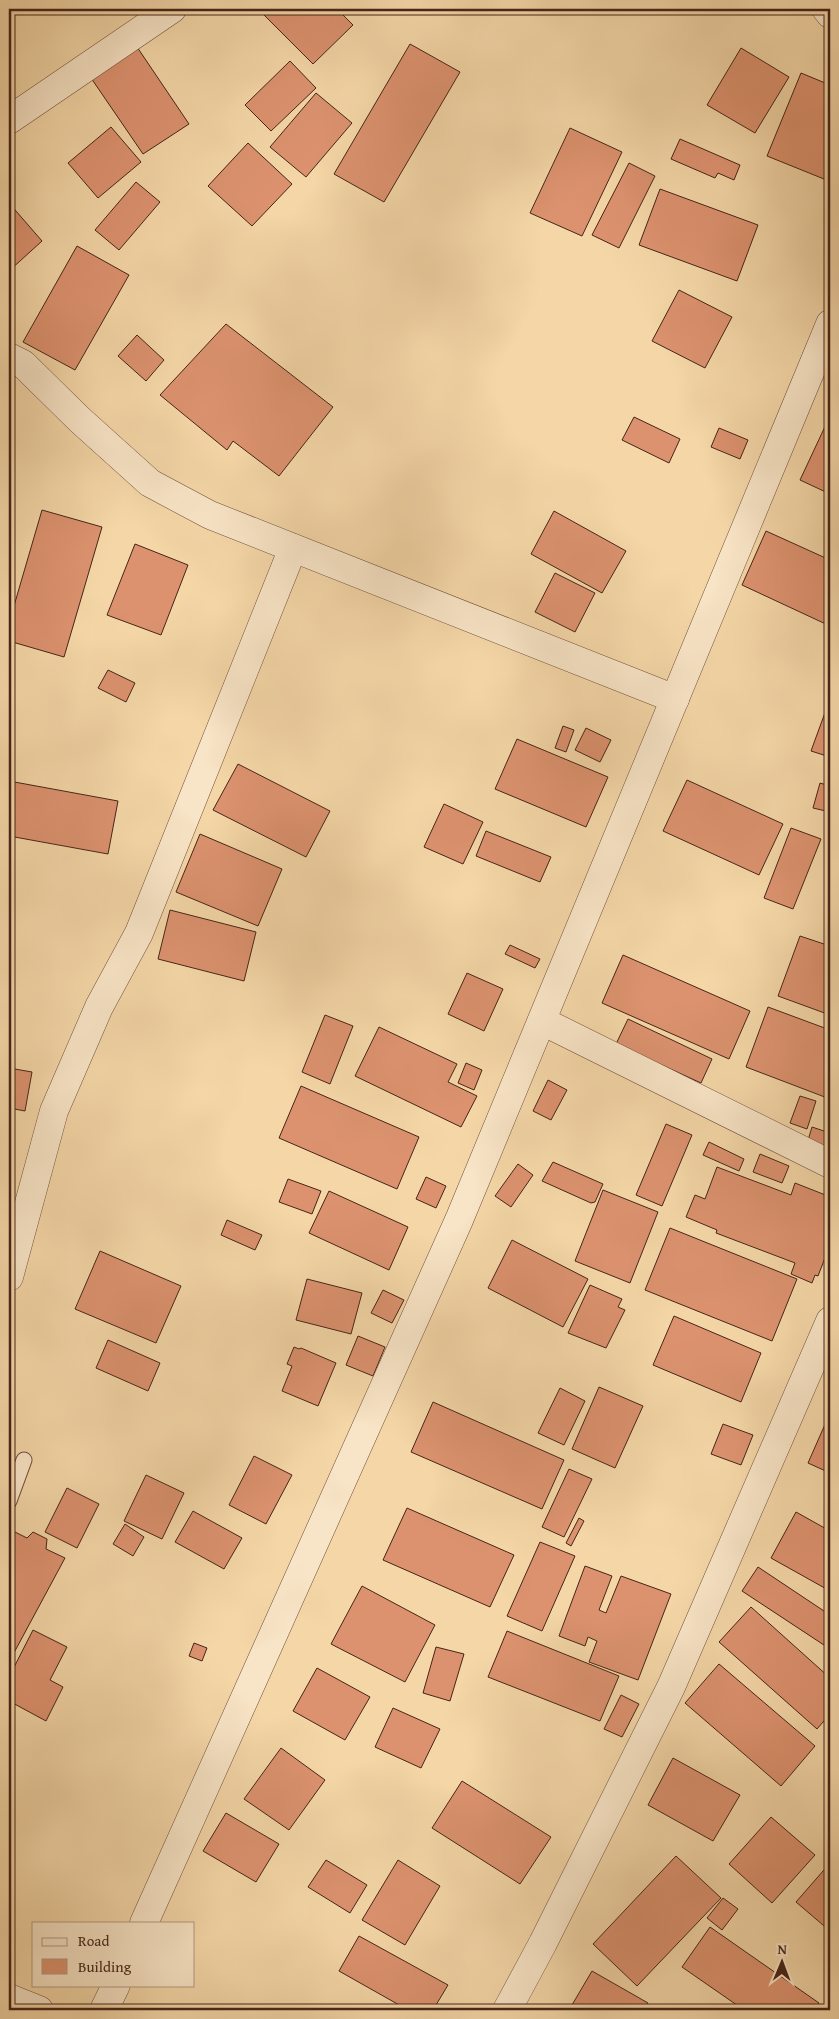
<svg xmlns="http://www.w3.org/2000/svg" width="839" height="2019" font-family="'Gentium Book Plus',serif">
<rect width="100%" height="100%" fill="#f4d6a7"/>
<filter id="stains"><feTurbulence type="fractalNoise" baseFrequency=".004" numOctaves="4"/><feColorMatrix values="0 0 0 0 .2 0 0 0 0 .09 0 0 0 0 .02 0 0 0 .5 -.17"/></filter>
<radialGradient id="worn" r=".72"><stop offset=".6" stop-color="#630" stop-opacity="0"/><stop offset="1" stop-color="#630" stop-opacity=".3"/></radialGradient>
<g fill="#dc926f" stroke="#462518">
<path d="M258,9h79l16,16 -40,39z"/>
<path d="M135,44l54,80 -46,30 -54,-79z"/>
<path d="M410,44l50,28 -76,130 -50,-28z"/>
<path d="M741,48l48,29 -34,56 -48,-28z"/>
<path d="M290,61l26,27 -45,43 -26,-26z"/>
<path d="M801,73l29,12v78l-6,16 -57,-23z"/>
<path d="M316,93l36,30 -46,54 -36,-30z"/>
<path d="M111,127l30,35 -43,36 -30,-35z"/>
<path d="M570,128l52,24 -40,84 -52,-23z"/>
<path d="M680,139l60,26 -6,15 -16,-7 -3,5 -44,-19z"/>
<path d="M248,143l44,41 -40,42 -44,-40z"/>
<path d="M629,163l26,13 -36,72 -27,-13z"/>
<path d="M136,182l24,20 -41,48 -24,-20z"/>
<path d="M660,189l98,36 -21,56 -98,-36z"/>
<path d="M9,203l33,38 -33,30z"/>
<path d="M77,246l52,29 -54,95 -52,-28z"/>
<path d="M679,290l53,27 -27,51 -53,-27z"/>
<path d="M226,324l107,83 -54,69 -46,-35 -6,9 -67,-55z"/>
<path d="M137,335l27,25 -18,21 -28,-25z"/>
<path d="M634,417l46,22 -11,24 -47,-23z"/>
<path d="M829,418h1v76l-30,-14z"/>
<path d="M719,428l29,12 -8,19 -29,-12z"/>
<path d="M42,510l60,17 -38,130 -55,-16v-18z"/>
<path d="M554,511l72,40 -24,42 -71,-39z"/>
<path d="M766,531l64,29v66l-88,-41z"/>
<path d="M135,544l53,21 -27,70 -54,-20z"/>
<path d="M555,573l40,20 -20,39 -40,-20z"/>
<path d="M108,670l27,13 -9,19 -28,-14z"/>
<path d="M830,699v58l-19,-6z"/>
<path d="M563,726l11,4 -8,22 -11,-4z"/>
<path d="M586,728l25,12 -11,22 -25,-12z"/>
<path d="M517,739l91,38 -22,50 -91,-38z"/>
<path d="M238,764l92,47 -24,46 -93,-47z"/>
<path d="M687,780l96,44 -24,51 -96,-44z"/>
<path d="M9,781l109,20 -10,53 -99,-18z"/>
<path d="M820,783l10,3v26l-17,-4z"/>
<path d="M444,804l39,18 -20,42 -39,-17z"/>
<path d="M791,828l30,11 -28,70 -29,-11z"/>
<path d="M486,831l65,26 -11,25 -64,-26z"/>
<path d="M200,834l82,35 -24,57 -82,-34z"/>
<path d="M170,910l86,22 -12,49 -86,-22z"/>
<path d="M800,936l30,10v69l-52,-19z"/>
<path d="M510,945l30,14 -5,9 -30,-14z"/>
<path d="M623,955l127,56 -21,48 -127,-56z"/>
<path d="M467,973l36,16 -19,42 -36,-17z"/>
<path d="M768,1007l62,23v69l-84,-32z"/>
<path d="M325,1015l28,11 -23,58 -28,-12z"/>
<path d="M628,1019l84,40 -11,24 -85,-39z"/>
<path d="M379,1027l78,37 -9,18 29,14 -16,31 -106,-51z"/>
<path d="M466,1063l16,7 -8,20 -16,-7z"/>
<path d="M9,1068l23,4 -7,39 -16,-3z"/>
<path d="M548,1080l19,10 -16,30 -18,-9z"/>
<path d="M301,1086l118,51 -22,52 -118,-51z"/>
<path d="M800,1096l16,5 -9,28 -17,-6z"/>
<path d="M666,1124l26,11 -30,71 -26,-11z"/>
<path d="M812,1127l18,6v24l-25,-7z"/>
<path d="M709,1142l35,17 -5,12 -36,-16z"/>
<path d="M760,1154l29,12 -7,17 -29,-11z"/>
<path d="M553,1162l50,22 -8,18 -4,1 -49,-22z"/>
<path d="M518,1164l15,11 -22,32 -16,-11z"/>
<path d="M717,1167l74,28 4,-12 33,13 -3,8 5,3v38l-12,31 -3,-1 -3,8 -21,-9 4,-11 -79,-30 1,-3 -31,-13 9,-22 10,4z"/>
<path d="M426,1177l20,9 -10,22 -20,-9z"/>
<path d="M288,1179l33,12 -9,23 -33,-12z"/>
<path d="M603,1190l55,22 -28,71 -55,-22z"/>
<path d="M329,1191l79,36 -19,43 -80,-37z"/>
<path d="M227,1220l35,15 -7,15 -34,-15z"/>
<path d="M670,1228l127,51 -25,62 -127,-51z"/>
<path d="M512,1240l76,39 -25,48 -75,-39z"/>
<path d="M100,1251l81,35 -25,57 -81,-34z"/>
<path d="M307,1279l55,14 -11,41 -55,-14z"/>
<path d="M590,1285l32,14 -4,8 7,3 -19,38 -38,-15z"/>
<path d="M383,1290l21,10 -12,23 -21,-10z"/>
<path d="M674,1316l87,37 -20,49 -88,-37z"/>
<path d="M358,1336l27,11 -12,29 -27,-11z"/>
<path d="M108,1340l52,23 -12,28 -52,-23z"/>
<path d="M294,1347l5,2 2,-1 35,15 -18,43 -36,-15 10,-25 -5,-2z"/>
<path d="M599,1387l44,19 -28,62 -43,-19z"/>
<path d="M560,1388l25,13 -21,44 -26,-12z"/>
<path d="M433,1402l131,58 -22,49 -131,-57z"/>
<path d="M830,1413v60l-22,-10z"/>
<path d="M723,1424l30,11 -12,30 -30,-11z"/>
<path d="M254,1456l38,19 -26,49 -37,-19z"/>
<path d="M569,1469l23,10 -28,58 -22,-10z"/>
<path d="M146,1475l38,18 -22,46 -38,-18z"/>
<path d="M67,1488l32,16 -22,44 -32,-16z"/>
<path d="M407,1508l107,47 -24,52 -107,-47z"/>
<path d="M193,1511l49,27 -18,31 -49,-27z"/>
<path d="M796,1512l34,19v60l-59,-33z"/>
<path d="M579,1518l5,3 -13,25 -5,-3z"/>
<path d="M125,1524l19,13 -11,19 -20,-12z"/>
<path d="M9,1529l18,9 6,-6 14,7 -1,10 19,9 -56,104z"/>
<path d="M540,1542l35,14 -33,75 -35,-15z"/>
<path d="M585,1566l27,10 -13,34 7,3 15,-37 50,18 -33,86 -49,-18 8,-21 -9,-4 -3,9 -26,-10z"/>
<path d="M758,1567l72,48v34l-88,-58z"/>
<path d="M362,1586l73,39 -30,57 -74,-38z"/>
<path d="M751,1607l79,71v36l-13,15 -98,-87z"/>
<path d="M33,1630l34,17 -17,33 13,7 -17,34 -37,-20v-24z"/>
<path d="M507,1631l112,45 -19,45 -112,-44z"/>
<path d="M194,1643l13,5 -5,13 -13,-5z"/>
<path d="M436,1647l28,7 -14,47 -27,-8z"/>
<path d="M719,1664l96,82 -34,40 -96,-83z"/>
<path d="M317,1668l53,29 -25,43 -52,-29z"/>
<path d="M621,1695l18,9 -17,33 -18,-8z"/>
<path d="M393,1708l47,21 -19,39 -46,-21z"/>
<path d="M281,1748l44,32 -36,50 -45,-31z"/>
<path d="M673,1758l67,37 -27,46 -65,-36z"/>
<path d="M462,1781l89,56 -31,47 -88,-56z"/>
<path d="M226,1813l53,31 -23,38 -53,-31z"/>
<path d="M771,1817l44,38 -43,48 -43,-39z"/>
<path d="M676,1856l45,42 -84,88 -44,-42z"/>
<path d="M326,1860l41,25 -17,28 -42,-26z"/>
<path d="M398,1860l42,26 -35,59 -43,-25z"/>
<path d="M830,1863v68l-34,-29z"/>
<path d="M723,1898l15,11 -16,21 -15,-12z"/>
<path d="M710,1927l109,76 -5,7h-70l-62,-43z"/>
<path d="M359,1936l89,49 -15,25h-25l-69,-39z"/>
<path d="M592,1971l56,32 -4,7h-75z"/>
</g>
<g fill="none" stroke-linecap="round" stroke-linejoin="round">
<g stroke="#72513c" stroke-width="17">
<path id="lane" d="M9,1501l15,-41"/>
</g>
<g stroke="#72513c" stroke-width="29">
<g id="street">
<path d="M826,9l4,5"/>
<path d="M9,120l163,-111"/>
<path d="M9,357l14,7 57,56 70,63 60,32 465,184"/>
<path d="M542,1021l288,143"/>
<path d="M9,1277l45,-166 45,-104 40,-74 154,-385"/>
<path d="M144,1923l315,-703 371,-896"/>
<path d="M9,1998l30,12"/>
<path d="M104,2010l12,-25"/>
<path d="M507,2010l36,-67 128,-256 159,-366"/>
</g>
</g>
<use href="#lane" stroke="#f8e4c6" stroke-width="15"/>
<use href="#street" stroke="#f8e4c6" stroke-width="28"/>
</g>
<rect width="839" height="2019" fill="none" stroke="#f4d6a7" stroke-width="30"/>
<rect x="10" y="10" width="819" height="1999" fill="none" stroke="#462518" stroke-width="2.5"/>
<rect x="15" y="15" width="809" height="1989" fill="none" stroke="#462518"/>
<rect x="32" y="1922" width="162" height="65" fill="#f8e4c6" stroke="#b19880"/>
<rect x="42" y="1938" width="25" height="8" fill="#f8e4c6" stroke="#b19880"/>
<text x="78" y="1946" font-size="15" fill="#462518">Road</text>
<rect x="42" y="1959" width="25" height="15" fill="#dc926f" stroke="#b19880"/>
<text x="78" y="1972" font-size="15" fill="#462518">Building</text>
<g transform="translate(782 1962) rotate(1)" stroke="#f8e4c6" stroke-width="4" paint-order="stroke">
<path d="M0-4L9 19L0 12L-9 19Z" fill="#462518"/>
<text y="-8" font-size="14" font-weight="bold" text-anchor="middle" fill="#462518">N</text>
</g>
<rect width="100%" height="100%" filter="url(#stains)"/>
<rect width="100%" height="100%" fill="url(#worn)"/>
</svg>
